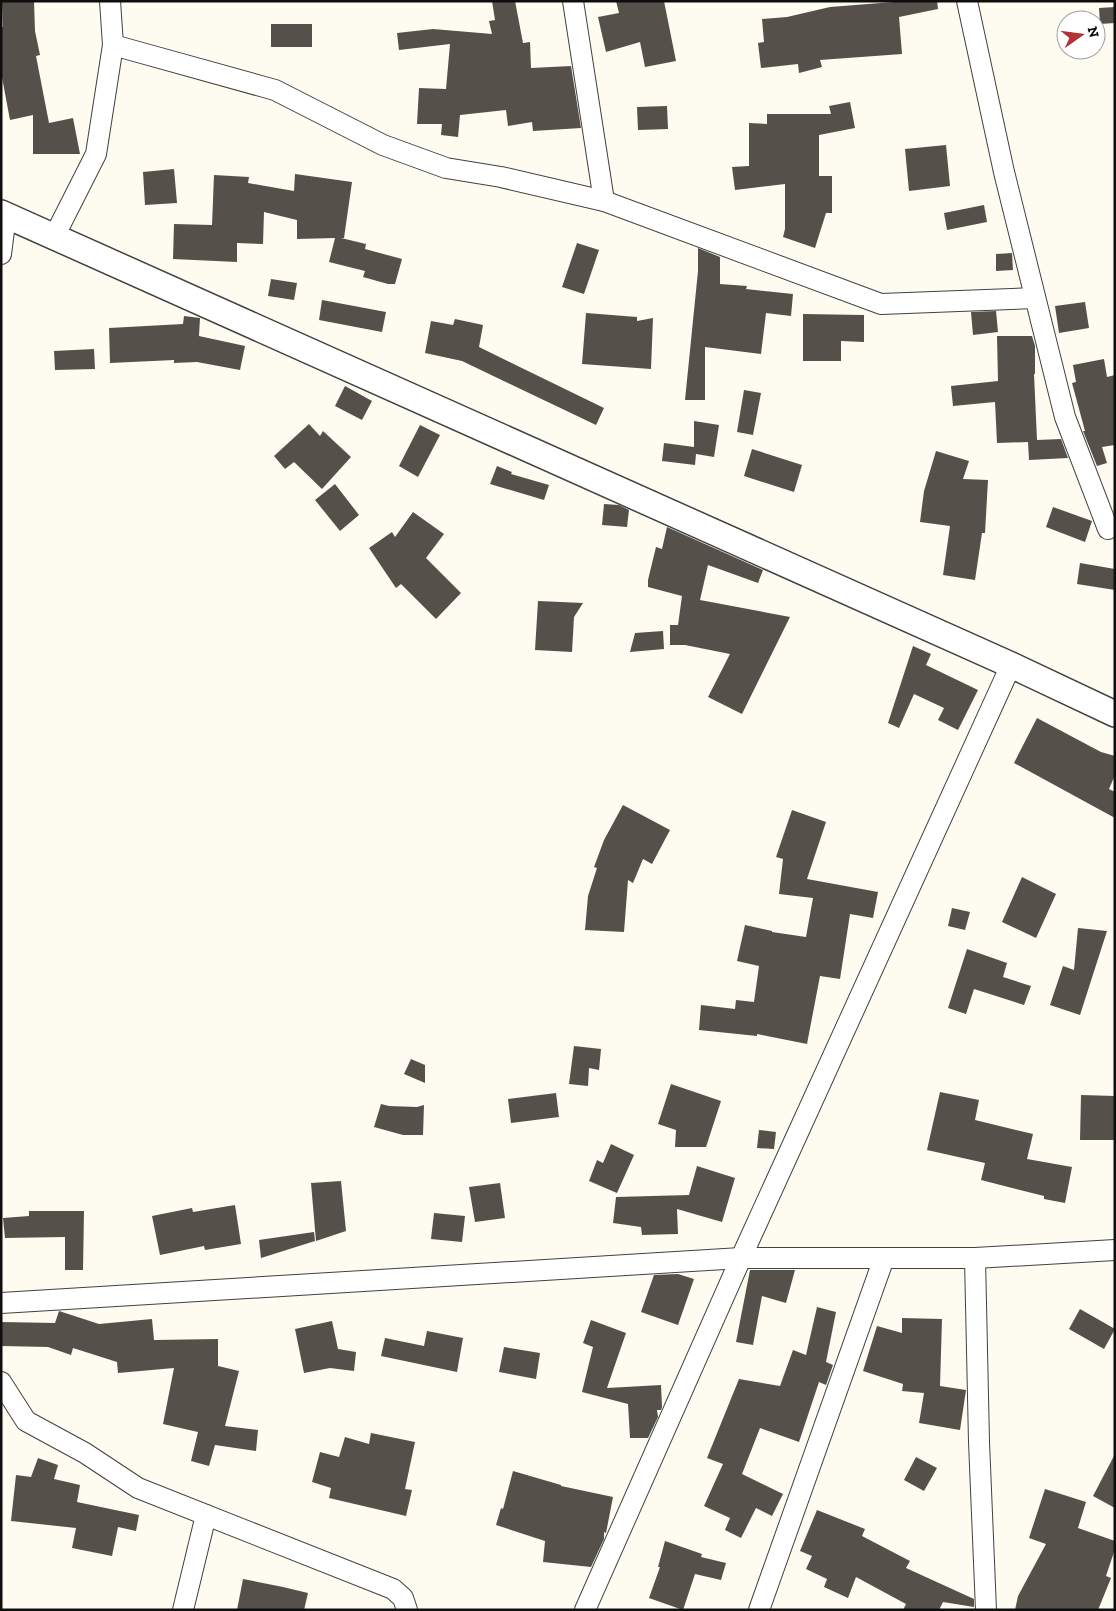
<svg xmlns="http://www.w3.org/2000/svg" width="1116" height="1611" font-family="'Zilla Slab',serif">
<rect width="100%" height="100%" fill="#fefbf0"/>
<g fill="#56504b">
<path d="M2,1h32l1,30 5,24 -4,1 13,67 24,-5 7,36h-47v-39l-23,5 -9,-48v-45h2z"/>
<path d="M492,1h23l8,42 7,-1 1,26 40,-2 10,62 -48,3 -1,-9 -24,4 -2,-16 -46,5 -2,22 -17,-2 1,-11h-25l2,-36 27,1 4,-45 -51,6 -2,-17 36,-4 59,5 -3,-13 6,-1z"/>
<path d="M616,1h48l12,60 -31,6 -5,-25 -34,10 -8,-35 21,-4z"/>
<path d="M906,1h31l1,8 -39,8 3,37 -82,6 2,7 -23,6 -1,-9 -37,4 -3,-25 6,-1 -2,-23 25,-2 43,-10z"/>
<path d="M1115,7v16l-15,1 -1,-16z"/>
<rect x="271" y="24" width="41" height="23"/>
<path d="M850,102l5,26 -36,7v41h13v37h-6l-11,35 -32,-11 2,-8v-45l-50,6 -3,-23 17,-1v-43l18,1v-10h64l-2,-8z"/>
<path d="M667,106l1,23 -30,1 -1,-23z"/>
<path d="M946,145l4,41 -41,5 -4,-42z"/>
<path d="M174,169l3,34 -32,2 -2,-33z"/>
<path d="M295,174l57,8 -8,56h-3l25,6 -1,5 37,10 -7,25h-7l-25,-7 2,-6 -36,-9 6,-24 -38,1v-19l-33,-8 -1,32 -26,-1v19l-64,-3 1,-35 38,1 2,-50 35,2 -1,6 46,8z"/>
<path d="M984,205l3,17 -40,8 -3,-17z"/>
<path d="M577,243l22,7 -15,44 -22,-7z"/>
<path d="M698,248l22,9v27l27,2 -1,3 47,5 -2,22 -25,-3 -5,41 -56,-7v53h-20l13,-129z"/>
<path d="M1012,253l1,17 -17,1v-17z"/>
<path d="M271,279l26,4 -3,17 -26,-4z"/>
<path d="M322,300l64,12 -4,20 -63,-12z"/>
<path d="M1085,302l4,26 -30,5 -4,-27z"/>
<path d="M996,311l2,21 -25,3 -2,-23z"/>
<path d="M586,313l51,4v4l16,-3 -2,51 -69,-5z"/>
<path d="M803,314l61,1v27l-23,-1v20h-38z"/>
<path d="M184,316l16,2 -1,18 46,10 -5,24 -43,-8 -23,1v-3l-64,3 -1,-35 74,-4z"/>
<path d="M455,319l28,6 -4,22 125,61 -8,17 -134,-64 -37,-8 6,-32 22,4z"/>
<path d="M997,336h35l3,10v28h-1l3,66 24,-1 7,19 -39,2 -1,-18 -31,1 -2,-41 -42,4 -2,-20 47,-5z"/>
<path d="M94,349l1,20 -40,1 -1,-19z"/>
<path d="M1104,359l3,18 8,-2v70l-13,2 5,16 -10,3 -14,-35h2l-13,-48 4,-1 -3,-17z"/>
<path d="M345,386l27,15 -10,19 -27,-14z"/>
<path d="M744,390l17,3 -8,42 -16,-3z"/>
<path d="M694,421l25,4 -5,32 -18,-3 -1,11 -33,-4 2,-18 30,4z"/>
<path d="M309,424l11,12 3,-5 28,26 -29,32 -28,-27 -9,7 -11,-13z"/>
<path d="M420,425l20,10 -22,42 -19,-11z"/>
<path d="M752,449l50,16 -8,27 -50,-16z"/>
<path d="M936,451l33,10 -6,18 25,1 -3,53h-3l-7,47 -32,-5 7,-49 -30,-4 4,-31z"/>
<path d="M497,466l15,6 -1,2 38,11 -5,15 -54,-16z"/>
<path d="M335,484l24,31 -19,16 -25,-31z"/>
<path d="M604,504l15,1 10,5 -2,17 -25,-2z"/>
<path d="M1053,507l39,14 -7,21 -39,-15z"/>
<path d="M413,512l31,22 -18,24 35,35 -25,26 -35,-35 -5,4 -27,-40 23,-16 3,5z"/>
<path d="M667,527l96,43 -5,13 -50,-18 -8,35 90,17 -48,97 -34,-17 22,-43 -45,-9h-15v-20h8l4,-29 -34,-9v-7l8,-33 6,2z"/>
<path d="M1080,563l35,6v21l-38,-6z"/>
<path d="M538,601l45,2 -9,14 -2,35 -37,-2z"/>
<path d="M663,631l1,18 -34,3 5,-19z"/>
<path d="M913,646l18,8 -5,11 52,25 -20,40 -20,-10 6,-12 -30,-14 -15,34 -11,-5z"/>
<path d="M1037,718l64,34 14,4v19l-6,14 6,3v26l-101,-55z"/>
<path d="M623,805l47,25 -18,34 -9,-5 -10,24 -5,-3 -4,52 -39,-2 3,-34 9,-28 -3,-1 10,-27z"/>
<path d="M792,810l34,12 -19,57 71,13 -5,26 -23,-4 -10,65 -20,-3 -13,68 -50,-10v2l-58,-6 2,-25 34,4 1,-9 18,2 5,-36 -22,-5 8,-36 27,6v1l34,5 7,-39 -34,-4 4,-35 -7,-2z"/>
<path d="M1022,877l34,17 -20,44 -34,-16z"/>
<path d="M952,908l18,4 -5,18 -17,-4z"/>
<path d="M1078,928l29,3 -27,84 -30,-10 13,-39 11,4z"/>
<path d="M967,949l40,14 -4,14 28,9 -7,19 -50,-16 -8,25 -18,-6z"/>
<path d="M574,1046l27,3 -2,21 -10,-2 -1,18 -19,-2z"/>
<path d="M411,1059l14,6v18l-21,-9z"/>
<path d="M671,1084l50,17 -15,46h-31l1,-17 -18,-6z"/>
<path d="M940,1092l39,8 -4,20 58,14 -6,25 45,8 -7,36 -21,-4v-3l-63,-16 4,-17 -58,-13z"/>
<path d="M556,1093l3,24 -48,6 -3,-24z"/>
<path d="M1081,1095l34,1v44h-35z"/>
<path d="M381,1104l8,2 28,1 7,-2 -1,30h-20l-29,-8z"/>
<path d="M759,1130l17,2 -2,17 -17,-1z"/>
<path d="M611,1144l23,11 -17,38 -28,-12 8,-21 6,3z"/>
<path d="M697,1166l38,12 -13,44 -45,-13 1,25 -36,1 -1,-8 -28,-4 3,-26 73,-2z"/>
<path d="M341,1181l5,50 -30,10 -5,-58z"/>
<path d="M500,1183l5,35 -30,4 -6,-35z"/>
<path d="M235,1205l6,39 -36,6 -1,-4 -44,9 -8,-39 40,-8 1,4z"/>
<path d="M29,1211h55l-1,59h-18v-33l-60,1 -2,-20 26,-2z"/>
<path d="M434,1213l31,3 -3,26 -31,-3z"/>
<path d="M314,1232l1,9 -54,17 -2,-18z"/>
<path d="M750,1270h45l-9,33 -24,-7 -9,49 -17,-3z"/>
<path d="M678,1274l16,5 -16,46 -37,-13 13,-37z"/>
<path d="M817,1307l19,5 -10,50 7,3 -7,20 -7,-3 -20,60 -39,-14 -18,46 41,20 -11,22 -16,-8 -15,30 -16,-8 5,-12 -26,-12 19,-42 -16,-6 32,-79 41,7 13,-36 13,5z"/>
<path d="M1080,1309l35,20 -11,20 -35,-20z"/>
<path d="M59,1311l40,13 53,-5 2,21 64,-1v27l21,5 -14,55 33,4 -2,21 -41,-6 -6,21 -18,-5 7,-29 -35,-8 11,-56 -56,5 -1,-11 -44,-14 -2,7 -23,-8 -47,-1v-24l54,1z"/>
<path d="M902,1318l40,1 -2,67 26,4 -6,40 -41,-7 5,-30 -22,-2 1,-7 -40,-13 14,-45 25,7z"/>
<path d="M591,1320l35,13 -19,55 54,-3 1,22 -1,3h-4l1,7 -10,21h-18l-2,-34 -46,-12 11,-45 -10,-4z"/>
<path d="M332,1321l6,28 18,3 -2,19 -24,-3 -26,5 -9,-44z"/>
<path d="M427,1331l36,7 -6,34 -76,-16 4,-18 39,8z"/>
<path d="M504,1347l36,6 -4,26 -37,-7z"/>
<path d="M371,1433l44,9 -10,47 7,1 -6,26 -77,-18 2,-10 -19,-6 8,-30 19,5 6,-20 24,7z"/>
<path d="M1115,1454v54l-22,-12z"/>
<path d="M916,1457l21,11 -13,23 -20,-11z"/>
<path d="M38,1458l20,7 -4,14 26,6 -3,17 62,13 -3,16 -18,-4 -6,29 -40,-8 4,-20 -65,-7 5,-46 15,2z"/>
<path d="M513,1471l48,14v1l52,11 -7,36 -2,-1v7l-13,28 -48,-5 2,-21 -49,-16 5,-17 2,1z"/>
<path d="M1045,1489l41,13 -8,26 37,13v8l-9,27 5,2 -13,32h-83l3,-14 28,-52 -17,-6z"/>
<path d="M817,1510l48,19 -3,7 48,25 -4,7 68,31v8l-31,-5 -4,8h-36l3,-6 -50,-27 -8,21 -24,-11 3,-8 -21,-10 6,-13 -12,-5z"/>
<path d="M665,1541l37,13 -1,3 25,6 -5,17 -26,-6 -12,36 -34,-12 11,-31h-2z"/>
<path d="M243,1579l40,8 25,6 -4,17h-67z"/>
</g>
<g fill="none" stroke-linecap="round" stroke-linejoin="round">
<g stroke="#414141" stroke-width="22">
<g id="minor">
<path d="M573,1l31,200"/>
<path d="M967,1l37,171 61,245 43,112"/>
<path d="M113,45l162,45 108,55 63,23 55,9 103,24 277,103 154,-6"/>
<path d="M54,237l42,-83 17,-109 -3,-44"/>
<path d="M1,254l5,-39"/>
<path d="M975,1258l4,184 7,168"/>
<path d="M1,1303l740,-45h234l140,-8"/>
<path d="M1,1382l25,39 59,32 53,35 255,101 10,9 4,12"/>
<path d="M183,1610l23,-95"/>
<path d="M585,1610l156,-352 270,-593"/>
<path d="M759,1610l125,-352"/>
</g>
</g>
<g stroke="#414141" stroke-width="28">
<path id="tertiary" d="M1,213l1010,452 104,49"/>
</g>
<use href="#minor" stroke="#fff" stroke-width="20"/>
<use href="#tertiary" stroke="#fff" stroke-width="25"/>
</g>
<rect width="1116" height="1611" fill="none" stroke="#0e0e0e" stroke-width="5"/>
<g transform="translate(1081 35) rotate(76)"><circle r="24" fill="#ffffff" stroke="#9f9f9f"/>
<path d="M0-4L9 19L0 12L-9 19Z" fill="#b23235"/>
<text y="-8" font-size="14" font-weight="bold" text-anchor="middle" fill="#0e0e0e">N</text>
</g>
</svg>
